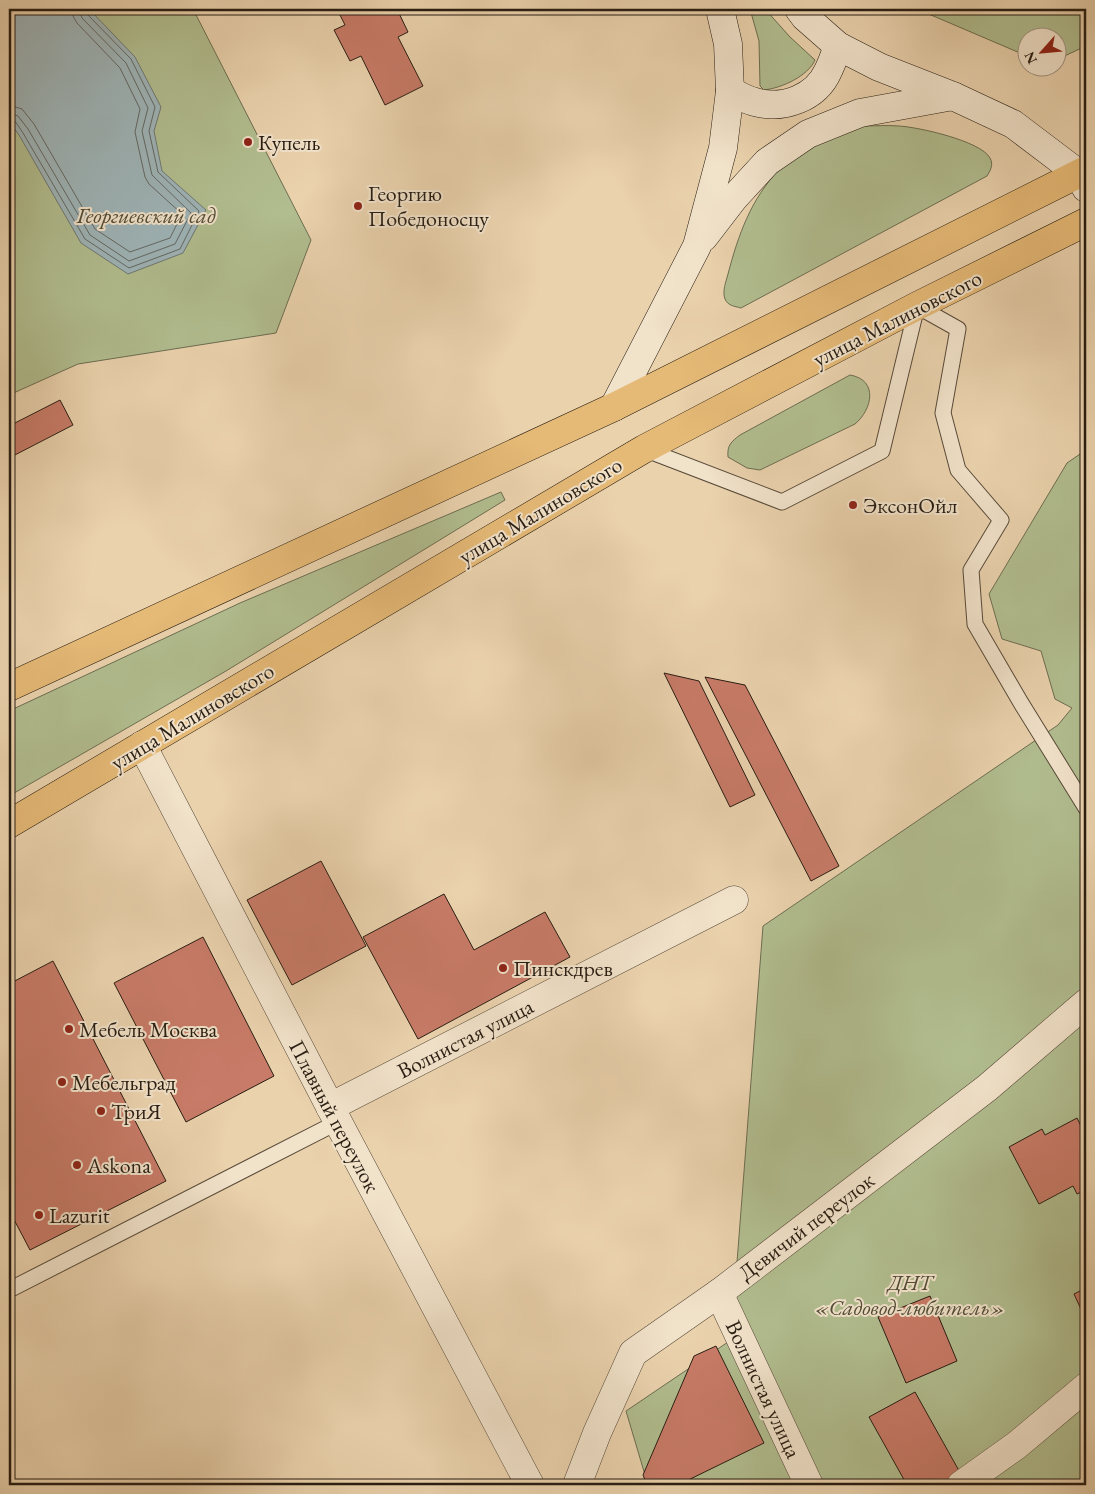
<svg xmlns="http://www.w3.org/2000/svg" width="1095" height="1494" font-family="'EB Garamond',serif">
<rect width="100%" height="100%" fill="#ead2ad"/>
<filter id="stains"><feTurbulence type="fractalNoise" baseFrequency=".004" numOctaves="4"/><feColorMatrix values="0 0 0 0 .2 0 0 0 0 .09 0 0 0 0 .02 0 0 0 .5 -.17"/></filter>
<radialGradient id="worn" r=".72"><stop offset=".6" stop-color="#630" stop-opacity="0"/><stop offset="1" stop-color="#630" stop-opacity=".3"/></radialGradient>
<g fill="#b1bd8f" stroke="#6c6d50">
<path d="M9,9h184l118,231 -35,93 -198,31 -69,31z"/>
<path d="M750,9h15l25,28 25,23c-7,16 -33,28 -51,30l-4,-4 -1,-45z"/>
<path d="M917,9h169v37l-28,13v-21h-30l-1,18z"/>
<path d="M864,126c11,0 23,-1 35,0 19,1 82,15 91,32 4,7 0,13 -3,18l-246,132c-7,-2 -13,-2 -16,-9 -3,-8 1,-17 3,-25 10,-38 23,-76 52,-105 21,-22 55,-34 84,-43z"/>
<path d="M850,375c29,5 22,35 5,49l-95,46 -13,-2 -19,-11c-1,-12 3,-15 12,-22z"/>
<path d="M1086,450v1035h-438l-22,-74 105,-71 32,-414 295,-201 14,-17 -17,-9 -14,-48 -39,-12 -13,-45 78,-131z"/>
<path d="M501,492l4,8 -279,171 -217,125v-85l231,-108z"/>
</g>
<path fill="#9eb4b7" stroke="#6f7875" d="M9,9h80l46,48 26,50 -7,24 8,40 44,39 -23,43 -55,21 -47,-31 -62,-108 -10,-14z"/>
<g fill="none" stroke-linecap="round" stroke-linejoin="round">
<g stroke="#636864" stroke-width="1">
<path d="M9,105l13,4 12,15 61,105 35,23 40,-14 12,-24 -33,-30 -4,-7 -10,-45 5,-23 -20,-41 -43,-45 -4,-7 -1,-7"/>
<path d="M9,113l9,3 10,13 62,106 39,26 46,-17 16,-31 -39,-38 -10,-44 6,-23 -22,-45 -44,-45 -3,-9"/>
<path d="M9,119l6,2 8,12 62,106 44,29 51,-19 19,-38 -41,-39 -9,-41 6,-24 -24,-48 -44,-45 -1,-5"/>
</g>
</g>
<g fill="#c87b68" stroke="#281d12">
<path d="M337,9h60l11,23 -10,5 25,49 -38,19 -24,-49 -11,5 -16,-31 11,-5z"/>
<path d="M60,400l13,25 -64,33v-32z"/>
<path d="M664,673l35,8 56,114 -25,12z"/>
<path d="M705,677l40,8 94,181 -28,15z"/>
<path d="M321,861l45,85 -74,39 -45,-85z"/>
<path d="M444,894l30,56 71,-38 25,45 -152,82 -55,-102z"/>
<path d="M203,937l71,139 -88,46 -72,-139z"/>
<path d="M53,961l113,220 -136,69 -21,-40v-226z"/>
<path d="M1077,1118l9,18v54l-9,4 -4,-8 -34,18 -30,-57 33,-18 3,6z"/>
<path d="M1086,1288v32l-12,-26z"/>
<path d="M930,1296l27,65 -51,22 -28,-66z"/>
<path d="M716,1346l48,97 -86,42h-31l-4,-10 51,-119z"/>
<path d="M915,1392l52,93h-60l-38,-68z"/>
</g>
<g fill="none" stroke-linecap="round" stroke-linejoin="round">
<g stroke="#584a39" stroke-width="17">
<g id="service">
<path d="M644,449l138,53 100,-51 35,-145 41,23 -15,84 15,57 43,50 -30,50 4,54 46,79 65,105"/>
<path d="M9,1290l329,-168"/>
</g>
</g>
<g stroke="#584a39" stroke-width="29">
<g id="minor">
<path d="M142,745l196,377 192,363"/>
<path d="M330,1107l404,-207"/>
<path d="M719,1293l90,192"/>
<path d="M577,1485l20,-52 36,-80 86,-60 268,-205 99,-85"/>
<path d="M961,1485l56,-40 69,-58"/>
</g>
</g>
<g stroke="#281d12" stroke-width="29">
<g id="secondary">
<path d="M799,9l6,8 33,29 41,21 74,29 60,28 66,50 7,14"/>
<path d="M730,91c8,4 16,9 25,11 28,8 61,-4 73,-31 4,-8 7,-17 10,-25"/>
<path d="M704,237l30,-39 33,-36 41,-28 52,-21 93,-17"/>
<path d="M614,407l83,-161 26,-98 7,-57 -2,-47 -8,-35"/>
</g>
</g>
<g stroke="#281d12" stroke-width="29">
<g id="trunk">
<path d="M9,687l605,-280 472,-237"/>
<path d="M9,824l635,-375 273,-143 169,-84"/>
</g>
</g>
<use href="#service" stroke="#f1e2ca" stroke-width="15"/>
<use href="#minor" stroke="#f1e2ca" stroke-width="28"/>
<use href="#secondary" stroke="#f1e2ca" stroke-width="28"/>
<use href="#trunk" stroke="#e5b976" stroke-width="28"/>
</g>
<g fill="#8f2418" stroke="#f1e2ca" stroke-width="2">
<circle cx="248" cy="142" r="5"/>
<circle cx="358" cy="206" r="5"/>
<circle cx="853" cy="505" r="5"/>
<circle cx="503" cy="968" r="5"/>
<circle cx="69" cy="1029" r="5"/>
<circle cx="62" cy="1082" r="5"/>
<circle cx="101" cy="1111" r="5"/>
<circle cx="77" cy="1165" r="5"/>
<circle cx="39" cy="1215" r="5"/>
</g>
<g text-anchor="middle" stroke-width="4" stroke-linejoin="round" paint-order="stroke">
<g font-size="22" fill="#281d12" stroke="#f1e2ca" text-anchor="start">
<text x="258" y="150">Купель</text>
<text x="368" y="201">Георгию<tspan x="368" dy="25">Победоносцу</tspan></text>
<text x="863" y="513">ЭксонОйл</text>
<text x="513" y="976">Пинскдрев</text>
<text x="79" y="1037">Мебель Москва</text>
<text x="72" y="1090">Мебельград</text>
<text x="111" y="1119">ТриЯ</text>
<text x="87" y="1173">Askona</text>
<text x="49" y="1223">Lazurit</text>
</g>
<g font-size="22" font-style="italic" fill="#514d38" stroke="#f1e2ca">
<text x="146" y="223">Георгиевский сад</text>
<text x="910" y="1290">ДНТ<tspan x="910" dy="25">«Садовод-любитель»</tspan></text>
</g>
<g font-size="22" fill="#281d12" stroke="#f1e2ca">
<text transform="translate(897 318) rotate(-27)" y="8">улица Малиновского</text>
<text transform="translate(540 510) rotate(-31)" y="8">улица Малиновского</text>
<text transform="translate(192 716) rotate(-31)" y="8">улица Малиновского</text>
<text transform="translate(465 1038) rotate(-27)" y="8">Волнистая улица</text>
<text transform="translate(335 1116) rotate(62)" y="8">Плавный переулок</text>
<text transform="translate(806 1226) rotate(-37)" y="8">Девичий переулок</text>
<text transform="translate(764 1389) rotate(65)" y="8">Волнистая улица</text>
</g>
</g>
<rect width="1095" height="1494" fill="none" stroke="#ead2ad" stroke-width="30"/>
<rect x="10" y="10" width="1075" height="1474" fill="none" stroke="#281d12" stroke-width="2.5"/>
<rect x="15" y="15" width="1065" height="1464" fill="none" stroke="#281d12"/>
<g transform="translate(1042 52) rotate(243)"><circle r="24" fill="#f1e2ca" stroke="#a19380"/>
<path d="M0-4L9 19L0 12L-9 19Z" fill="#8f2418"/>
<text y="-8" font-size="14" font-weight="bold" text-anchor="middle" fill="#281d12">N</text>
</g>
<rect width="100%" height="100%" filter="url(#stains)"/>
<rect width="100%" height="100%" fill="url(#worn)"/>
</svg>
